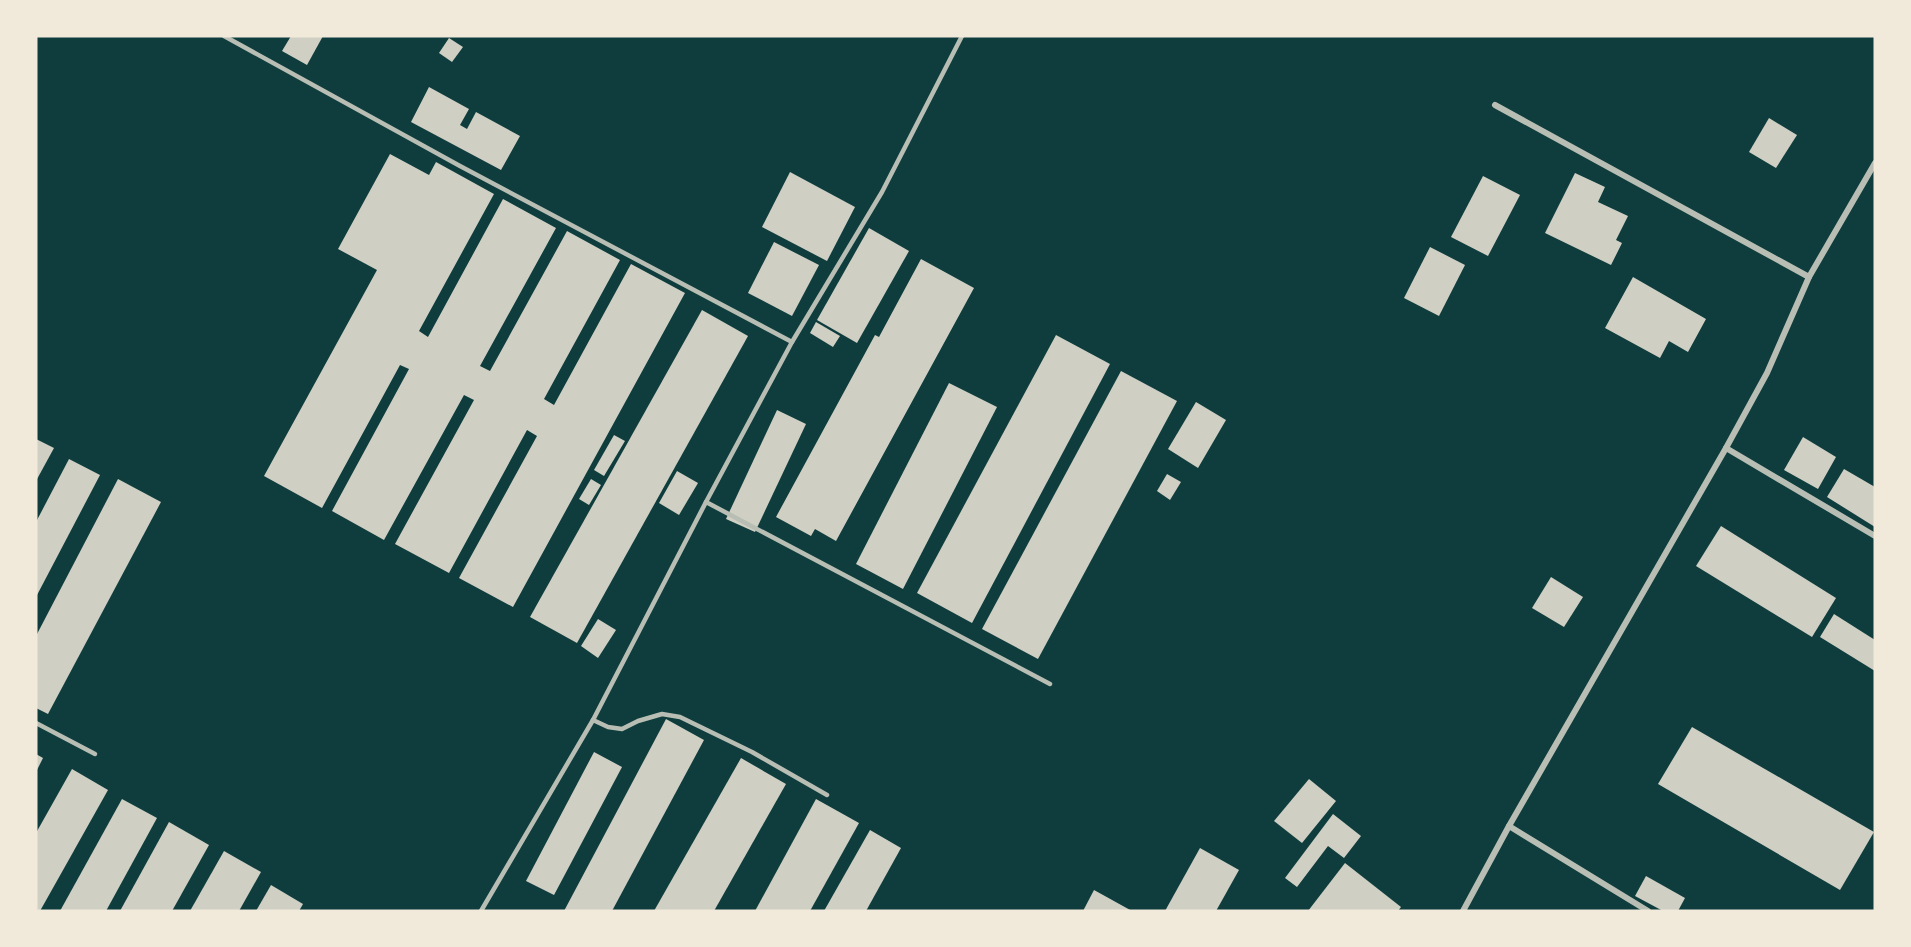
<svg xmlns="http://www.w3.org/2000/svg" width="1911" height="947" font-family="'Fira Sans',sans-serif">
<rect width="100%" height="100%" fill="#0f3d3e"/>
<g fill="#cfcfc3">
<path d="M291,36h32l-16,29 -25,-14z"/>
<path d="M449,38l14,9 -11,15 -13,-9z"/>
<path d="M429,87l40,22 -9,16 7,4 9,-17 44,24 -19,34 -90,-48z"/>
<path d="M1769,118l28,17 -21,33 -27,-16z"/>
<path d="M390,154l39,21 7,-13 58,32 -75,137 9,6 75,-138 53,29 -76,138 10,5 77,-140 53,29 -76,139 10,6 77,-141 54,29 -172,314 -54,-29 78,-142 -10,-6 -78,143 -54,-29 79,-144 -10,-5 -80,145 -52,-29 77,-142 -9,-4 -78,143 -58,-32 113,-206 -39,-21z"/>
<path d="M790,172l65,35 -28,54 -65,-34z"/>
<path d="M1575,173l30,14 -7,15 30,14 -12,24 6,3 -11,22 -66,-32z"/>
<path d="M1483,176l37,19 -32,61 -37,-19z"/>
<path d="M869,228l40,23 -52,92 -40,-23z"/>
<path d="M774,242l45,23 -27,51 -44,-23z"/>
<path d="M1430,247l35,18 -26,51 -35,-18z"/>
<path d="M921,259l53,29 -138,253 -21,-12 -4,7 -35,-19 99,-182 4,2z"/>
<path d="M1633,277l73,42 -18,33 -19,-11 -9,17 -55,-30z"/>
<path d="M702,310l46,26 -171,307 -47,-26z"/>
<path d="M816,322l24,14 -7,11 -23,-14z"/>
<path d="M1056,335l54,29 -138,259 -55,-30z"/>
<path d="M1121,371l56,30 -139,258 -56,-30z"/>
<path d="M949,383l48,24 -94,182 -47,-25z"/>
<path d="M1196,402l30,18 -28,48 -30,-19z"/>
<path d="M777,410l29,14 -51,108 -29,-13z"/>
<path d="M614,435l11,6 -21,35 -10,-6z"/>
<path d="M1803,437l33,20 -18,32 -34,-19z"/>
<path d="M36,439l18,9 -18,33z"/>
<path d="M69,459l31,16 -64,122v-75z"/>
<path d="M1844,469l31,18v40l-48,-30z"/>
<path d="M677,471l21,12 -19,32 -20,-12z"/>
<path d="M1167,474l14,8 -11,18 -13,-9z"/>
<path d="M118,479l43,23 -113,212 -12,-6v-72z"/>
<path d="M591,479l10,6 -12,20 -10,-6z"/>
<path d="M1721,526l115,72 -24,39 -116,-71z"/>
<path d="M1551,577l32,20 -19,30 -32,-19z"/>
<path d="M1834,614l41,26v31l-55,-34z"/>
<path d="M598,619l18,11 -18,28 -17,-12z"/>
<path d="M666,719l38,21 -92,171h-48z"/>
<path d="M1692,727l182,105 -34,58 -182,-106z"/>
<path d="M594,752l28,15 -68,128 -28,-14z"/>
<path d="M36,754l7,4 -7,14z"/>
<path d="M741,758l45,26 -72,127h-60z"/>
<path d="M72,769l36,21 -68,121h-4v-78z"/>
<path d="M1309,779l27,22 -34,42 -28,-22z"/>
<path d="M122,799l35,19 -51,93h-46z"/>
<path d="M816,799l43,24 -49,88h-55z"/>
<path d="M1333,814l28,22 -17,22 -16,-12 -31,41 -12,-9z"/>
<path d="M169,822l40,23 -37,66h-52z"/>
<path d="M870,830l31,18 -35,63h-42z"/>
<path d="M1200,848l39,22 -23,41h-51z"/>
<path d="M224,851l37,21 -22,39h-49z"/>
<path d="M1345,863l56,44 -3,4h-90z"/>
<path d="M1646,876l39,22 -7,13h-15l-28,-15z"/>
<path d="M271,885l32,19 -4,7h-43z"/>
<path d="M1094,890l38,21h-49z"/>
</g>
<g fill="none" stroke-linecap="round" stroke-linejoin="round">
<g stroke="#b8beb3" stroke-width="4.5">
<path d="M224,36l236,130 332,176"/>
<path d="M706,502l344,182"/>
<path d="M593,720l15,7 14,2 16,-8 24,-7 18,3 72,35 75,43"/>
<path d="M36,723l59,31"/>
<path d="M481,911l112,-191 113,-218 86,-160 90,-150 80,-156"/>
</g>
<g stroke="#b8beb3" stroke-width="6">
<path d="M1495,105l314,172"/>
<path d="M1726,448l149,88"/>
<path d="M1509,826l139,85"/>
<path d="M1463,911l46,-85 217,-378 41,-75 42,-96 66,-114"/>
</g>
</g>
<rect width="1911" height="947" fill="none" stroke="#f1e9da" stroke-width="75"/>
</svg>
